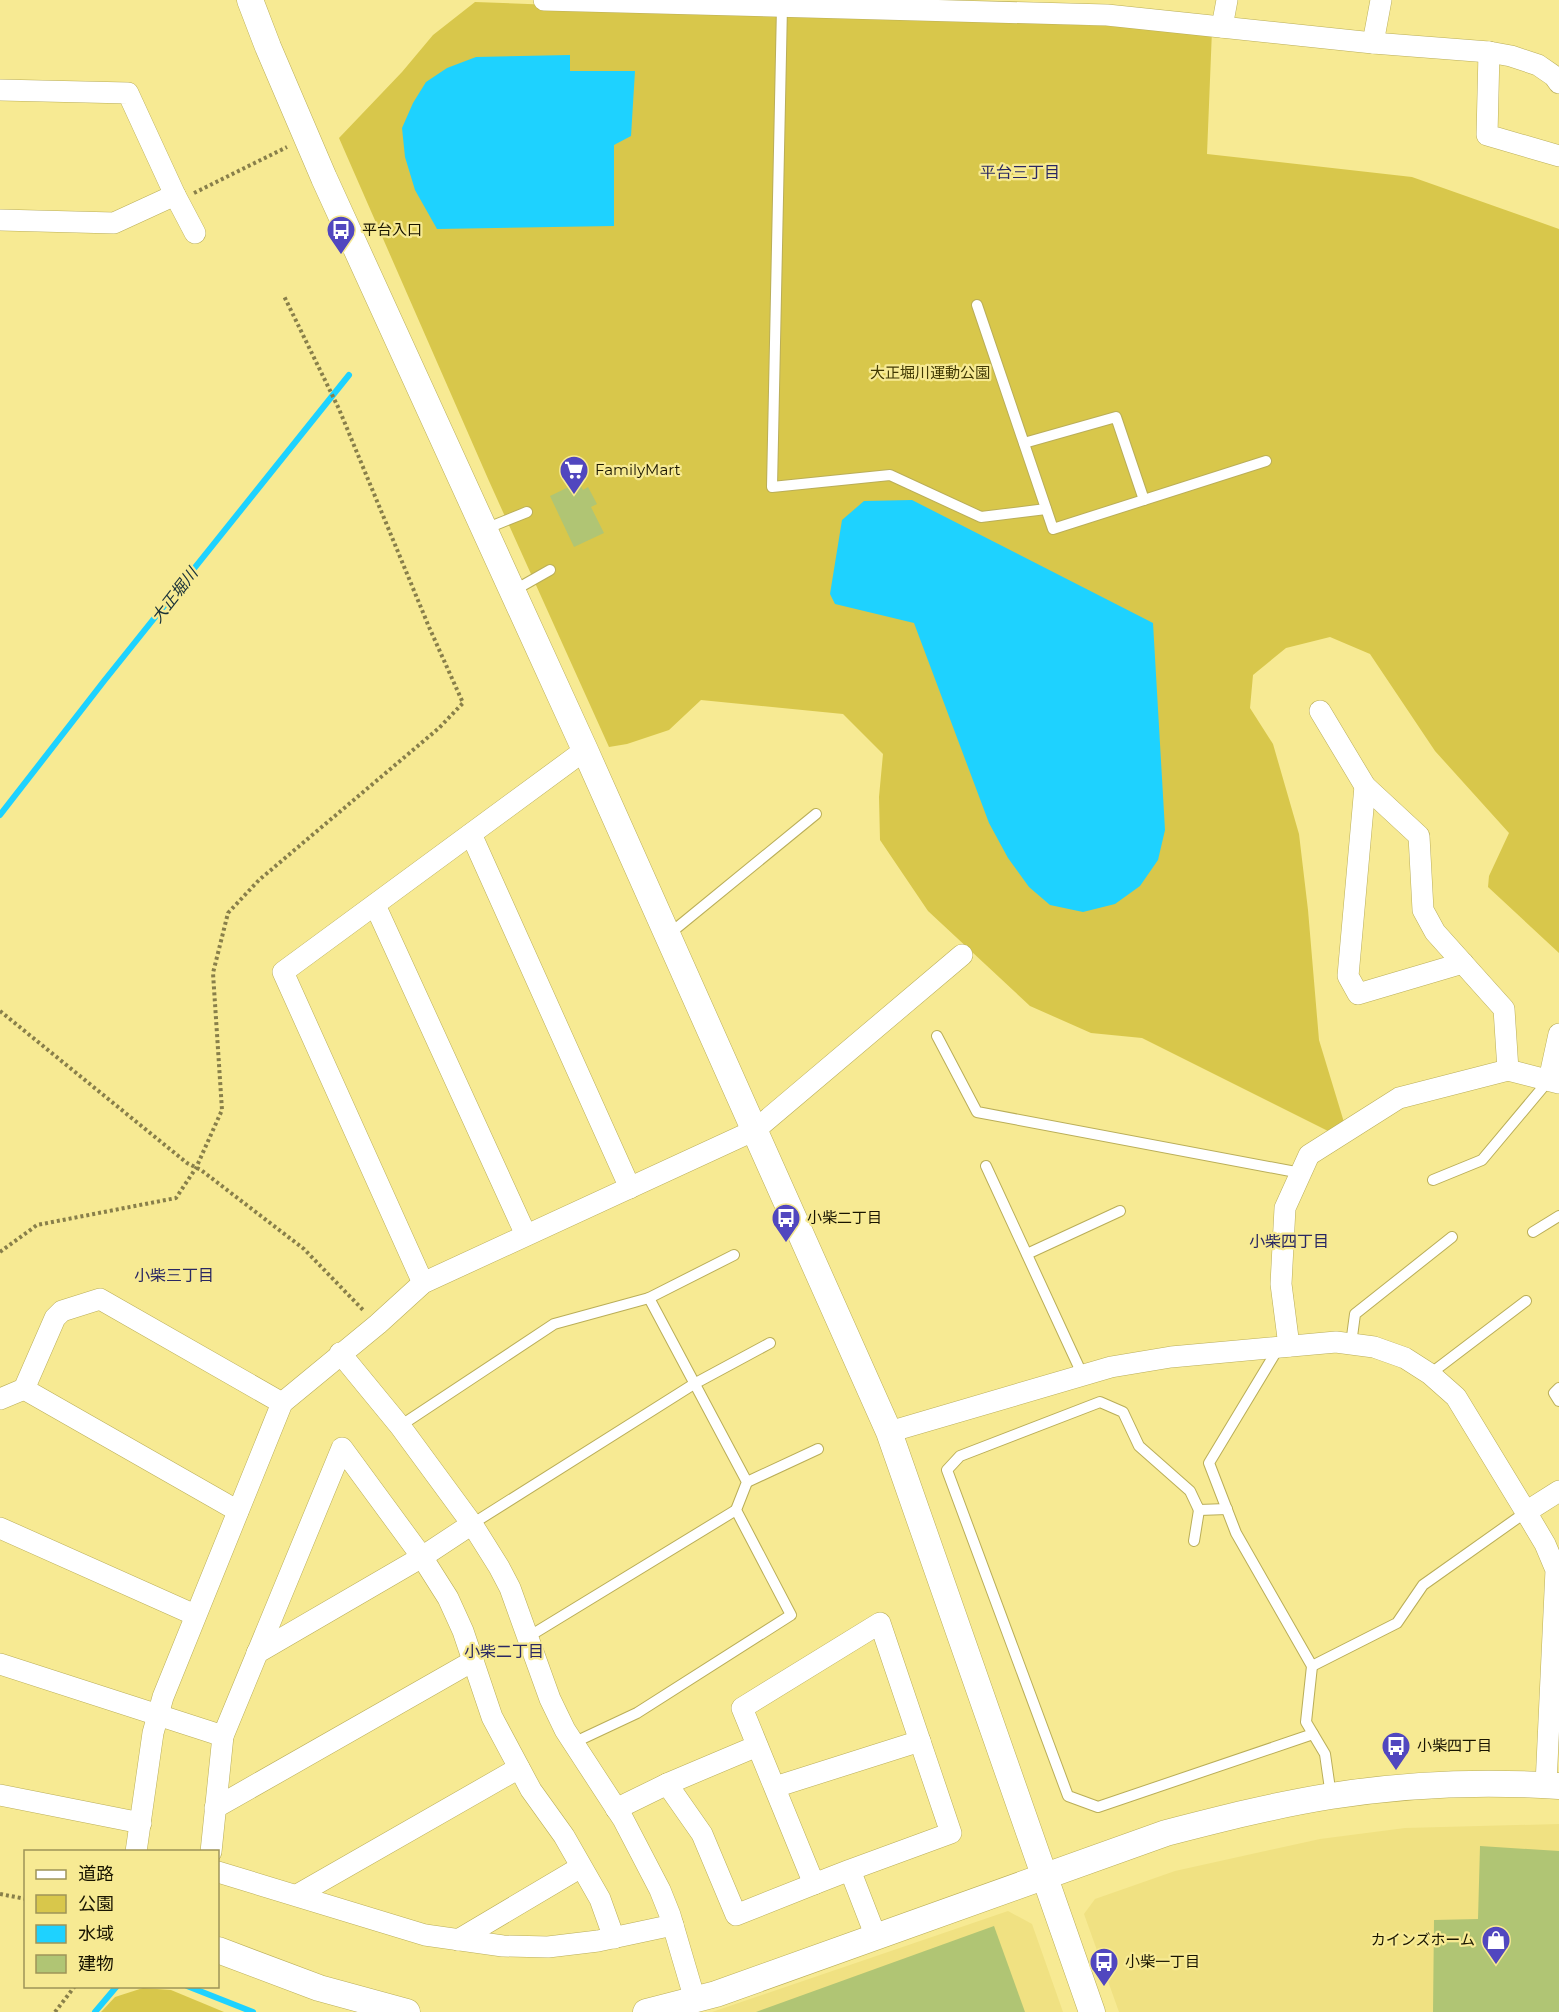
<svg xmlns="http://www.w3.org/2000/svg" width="1559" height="2012" font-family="Montserrat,'Noto Sans JP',sans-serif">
<rect width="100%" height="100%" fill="#f7ea93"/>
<g fill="#f0e182">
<path d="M1559,1824v188h-440l-35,-98 11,-15 80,-28 145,-32 85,-11z"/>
<path d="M1008,1911l24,13 31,88h-351z"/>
</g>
<g fill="#d8c74b">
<path d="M475,2l737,28 -5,124 205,23 147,52v724l-71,-66 1,-11 20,-43 -74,-82 -65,-97 -40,-17 -44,11 -33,27 -3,33 23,36 26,90 9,76 11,130 31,102 -208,-104 -51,-5 -61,-27 -102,-95 -48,-71 -1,-43 4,-43 -40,-40 -142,-14 -32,30 -42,14 -18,3 -120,-266 -150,-343 63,-66 31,-37z"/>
<path d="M143,1988l28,2 53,22h-123l14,-15z"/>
</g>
<g fill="#1ed2ff">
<path d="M570,55v16h65l-4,65 -17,9v81l-177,3 -22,-39 -10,-33 -3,-29 11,-25 13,-21 21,-14 29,-11z"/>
<path d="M912,500l241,123 12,207 -7,30 -18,26 -25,18 -32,8 -33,-7 -21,-18 -21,-29 -19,-35 -75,-200 -79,-19 -5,-10 12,-74 22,-19z"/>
</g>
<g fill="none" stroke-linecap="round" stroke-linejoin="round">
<g stroke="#1ed2ff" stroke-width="6">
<path d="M0,815l104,-134 245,-306"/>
<path d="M187,1986l66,26"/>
<path d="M95,2012l22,-26"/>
</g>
</g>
<g fill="#b0c574">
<path d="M579,482l4,8 5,-3 9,17 -6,3 13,26 -30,14 -24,-51z"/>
<path d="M1480,1846l79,5v161h-126l1,-92 44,-1z"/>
<path d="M994,1926l31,86h-269z"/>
</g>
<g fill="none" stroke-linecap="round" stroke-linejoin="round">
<g stroke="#baae58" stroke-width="12">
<g id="service">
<path d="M782,6l-10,481 118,-12 91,42 65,-8"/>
<path d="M977,305l76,224 213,-68"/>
<path d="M1024,443l92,-26 28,83"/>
<path d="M485,529l42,-17"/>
<path d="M513,591l37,-21"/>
<path d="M668,935l148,-121"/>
<path d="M937,1036l40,76 324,61"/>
<path d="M986,1166l97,210"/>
<path d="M1433,1180l49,-20 67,-80"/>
<path d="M1533,1232l26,-16"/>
<path d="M1027,1254l93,-43"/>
<path d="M1351,1344l4,-30 97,-77"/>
<path d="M1279,1347l-70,116 27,70 76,133 -6,56 19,32 6,42"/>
<path d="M1430,1374l96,-73"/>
<path d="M1559,1388l-5,5 5,8"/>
<path d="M400,1426l154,-102 95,-26"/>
<path d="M747,1482l71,-33"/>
<path d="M1227,1509l-28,1 -9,-19 -51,-45 -16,-34 -23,-10 -140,54 -13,14 121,326 30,11 215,-73"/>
<path d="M472,1524l222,-140 76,-41"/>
<path d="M1194,1541l5,-31"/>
<path d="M528,1637l208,-127"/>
<path d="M1312,1666l85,-43 26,-38 103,-73"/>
<path d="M573,1743l64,-30 154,-98 -55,-105 11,-28 -98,-184 85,-43"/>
</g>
</g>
<g stroke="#baae58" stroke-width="22">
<g id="minor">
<path d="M544,0l563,15 266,28 116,9 22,4 27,9 16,11 5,7"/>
<path d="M1222,27l5,-27"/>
<path d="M1373,43l8,-43"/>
<path d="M1489,52l-2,83 72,21"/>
<path d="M0,90l128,3 47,102 20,38"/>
<path d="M0,220l114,3 61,-28"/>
<path d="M1320,711l45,75 54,50 4,74 12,22 69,77 4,61"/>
<path d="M1365,786l-17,190 10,18 105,-31"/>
<path d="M471,834l159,354"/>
<path d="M375,905l151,330"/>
<path d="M1549,1080l10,-46"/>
<path d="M423,1283l-140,-311 302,-222"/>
<path d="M1289,1346l-8,-62 4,-76 24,-53 90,-57 109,-28 51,13"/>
<path d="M340,1353l60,73 72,98 27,43 11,21 40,111 15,31 58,89 37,71 10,25 25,85"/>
<path d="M24,1389l214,122"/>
<path d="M0,1399l24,-10 31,-71 7,-7 38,-12 182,104"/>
<path d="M889,1432l222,-65 60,-10 165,-15 38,5 31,11 25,16 26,23 70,115 19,32 11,26 -10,215"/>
<path d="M1526,1512l33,-21"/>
<path d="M0,1528l195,87"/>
<path d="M257,1653l165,-96 50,-33"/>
<path d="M0,1664l223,72"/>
<path d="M757,1746l-90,38 35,50 34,81 78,-31"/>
<path d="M775,1787l145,-46"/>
<path d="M0,1795l141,28"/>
<path d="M215,1808l258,-147"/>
<path d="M616,1809l51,-25"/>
<path d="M136,1852l17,-119 10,-36 119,-294 96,-79 45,-41 332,-153 207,-175"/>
<path d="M211,1852l12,-116 119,-288 80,109 26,41 15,33 29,86 39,73 33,46 36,63 14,39"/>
<path d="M850,1870l-36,14 -72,-176 138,-85 71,210 -101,37 26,67"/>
<path d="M218,1872l207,63 78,11 45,1 50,-6 75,-16"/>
<path d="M297,1895l222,-127"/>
<path d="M458,1940l123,-73"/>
</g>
</g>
<g stroke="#baae58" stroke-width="27">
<g id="tertiary">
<path d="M250,0l18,47 56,131 261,572 304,682 203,580"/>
<path d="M218,1950l101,38 88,24"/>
<path d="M646,2012l70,-18 450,-161c54,-14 109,-28 165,-37 75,-12 152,-15 228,-10"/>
</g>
</g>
<g stroke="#887f4a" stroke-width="4" stroke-dasharray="3 3" stroke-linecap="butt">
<path d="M194,193l93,-46"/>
<path d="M0,1011l187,152 14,7 103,79 60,62"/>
<path d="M0,1252l37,-27 139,-27 20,-30 26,-58 -9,-137 15,-60 31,-33 180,-152 24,-25 -34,-76 -90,-218 -55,-113"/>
<path d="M0,1894l26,5"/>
<path d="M55,2012l20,-26"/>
</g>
<use href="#service" stroke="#fff" stroke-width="10"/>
<use href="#minor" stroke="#fff" stroke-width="21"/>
<use href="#tertiary" stroke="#fff" stroke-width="26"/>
</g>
<defs>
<g id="bus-pin" transform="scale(1.5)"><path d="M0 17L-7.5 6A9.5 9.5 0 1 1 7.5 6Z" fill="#5147bf" stroke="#f7ea93"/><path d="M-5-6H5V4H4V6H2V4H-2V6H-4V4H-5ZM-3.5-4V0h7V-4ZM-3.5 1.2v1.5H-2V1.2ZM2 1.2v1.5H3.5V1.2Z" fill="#fff"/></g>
<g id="supermarket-pin" transform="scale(1.5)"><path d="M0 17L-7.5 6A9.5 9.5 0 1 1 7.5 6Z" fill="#5147bf" stroke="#f7ea93"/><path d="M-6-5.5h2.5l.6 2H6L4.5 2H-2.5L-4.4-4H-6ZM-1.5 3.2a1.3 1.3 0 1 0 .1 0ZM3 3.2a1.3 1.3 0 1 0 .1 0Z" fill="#fff"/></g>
<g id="shop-pin" transform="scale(1.5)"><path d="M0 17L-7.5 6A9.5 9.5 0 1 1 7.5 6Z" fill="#5147bf" stroke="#f7ea93"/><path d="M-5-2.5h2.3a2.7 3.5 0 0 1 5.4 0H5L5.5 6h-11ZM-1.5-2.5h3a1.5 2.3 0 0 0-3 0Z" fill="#fff"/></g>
</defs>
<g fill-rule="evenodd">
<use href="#bus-pin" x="341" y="230"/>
<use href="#supermarket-pin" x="574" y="470"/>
<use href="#bus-pin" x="786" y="1218"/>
<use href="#bus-pin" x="1396" y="1746"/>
<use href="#shop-pin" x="1496" y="1940"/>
<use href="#bus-pin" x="1104" y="1962"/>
</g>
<g text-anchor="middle" stroke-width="4.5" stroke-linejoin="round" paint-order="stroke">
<g font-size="15" fill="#181400" stroke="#f7ea93" text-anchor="start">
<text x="362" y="235">平台入口</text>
<text x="595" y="475">FamilyMart</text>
<text x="807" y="1223">小柴二丁目</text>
<text x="1417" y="1751">小柴四丁目</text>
<text x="1475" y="1945" text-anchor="end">カインズホーム</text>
<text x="1125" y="1967">小柴一丁目</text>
</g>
<g font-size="15" fill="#413903" stroke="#f7ea93">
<text x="930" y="378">大正堀川運動公園</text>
</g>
<g font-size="16" fill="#2a2862" stroke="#f7ea93">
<text x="1020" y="178">平台三丁目</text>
<text x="1289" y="1247">小柴四丁目</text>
<text x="174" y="1281">小柴三丁目</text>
<text x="504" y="1657">小柴二丁目</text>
</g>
<g font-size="16" font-style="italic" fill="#173038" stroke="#f7ea93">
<text transform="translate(174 595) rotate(-52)" y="6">大正堀川</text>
</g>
</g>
<rect x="24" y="1850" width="195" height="138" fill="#f7ea93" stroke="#9e9458" stroke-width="1.5"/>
<rect x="36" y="1870" width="30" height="9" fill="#ffffff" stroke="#9e9458" stroke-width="1.5"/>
<text x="78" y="1880" font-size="18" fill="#181400">道路</text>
<rect x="36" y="1895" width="30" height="18" fill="#d8c74b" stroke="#9e9458" stroke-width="1.5"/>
<text x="78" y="1910" font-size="18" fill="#181400">公園</text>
<rect x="36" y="1925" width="30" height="18" fill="#1ed2ff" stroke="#9e9458" stroke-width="1.5"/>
<text x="78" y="1940" font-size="18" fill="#181400">水域</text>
<rect x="36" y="1955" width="30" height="18" fill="#b0c574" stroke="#9e9458" stroke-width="1.5"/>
<text x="78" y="1970" font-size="18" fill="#181400">建物</text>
</svg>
